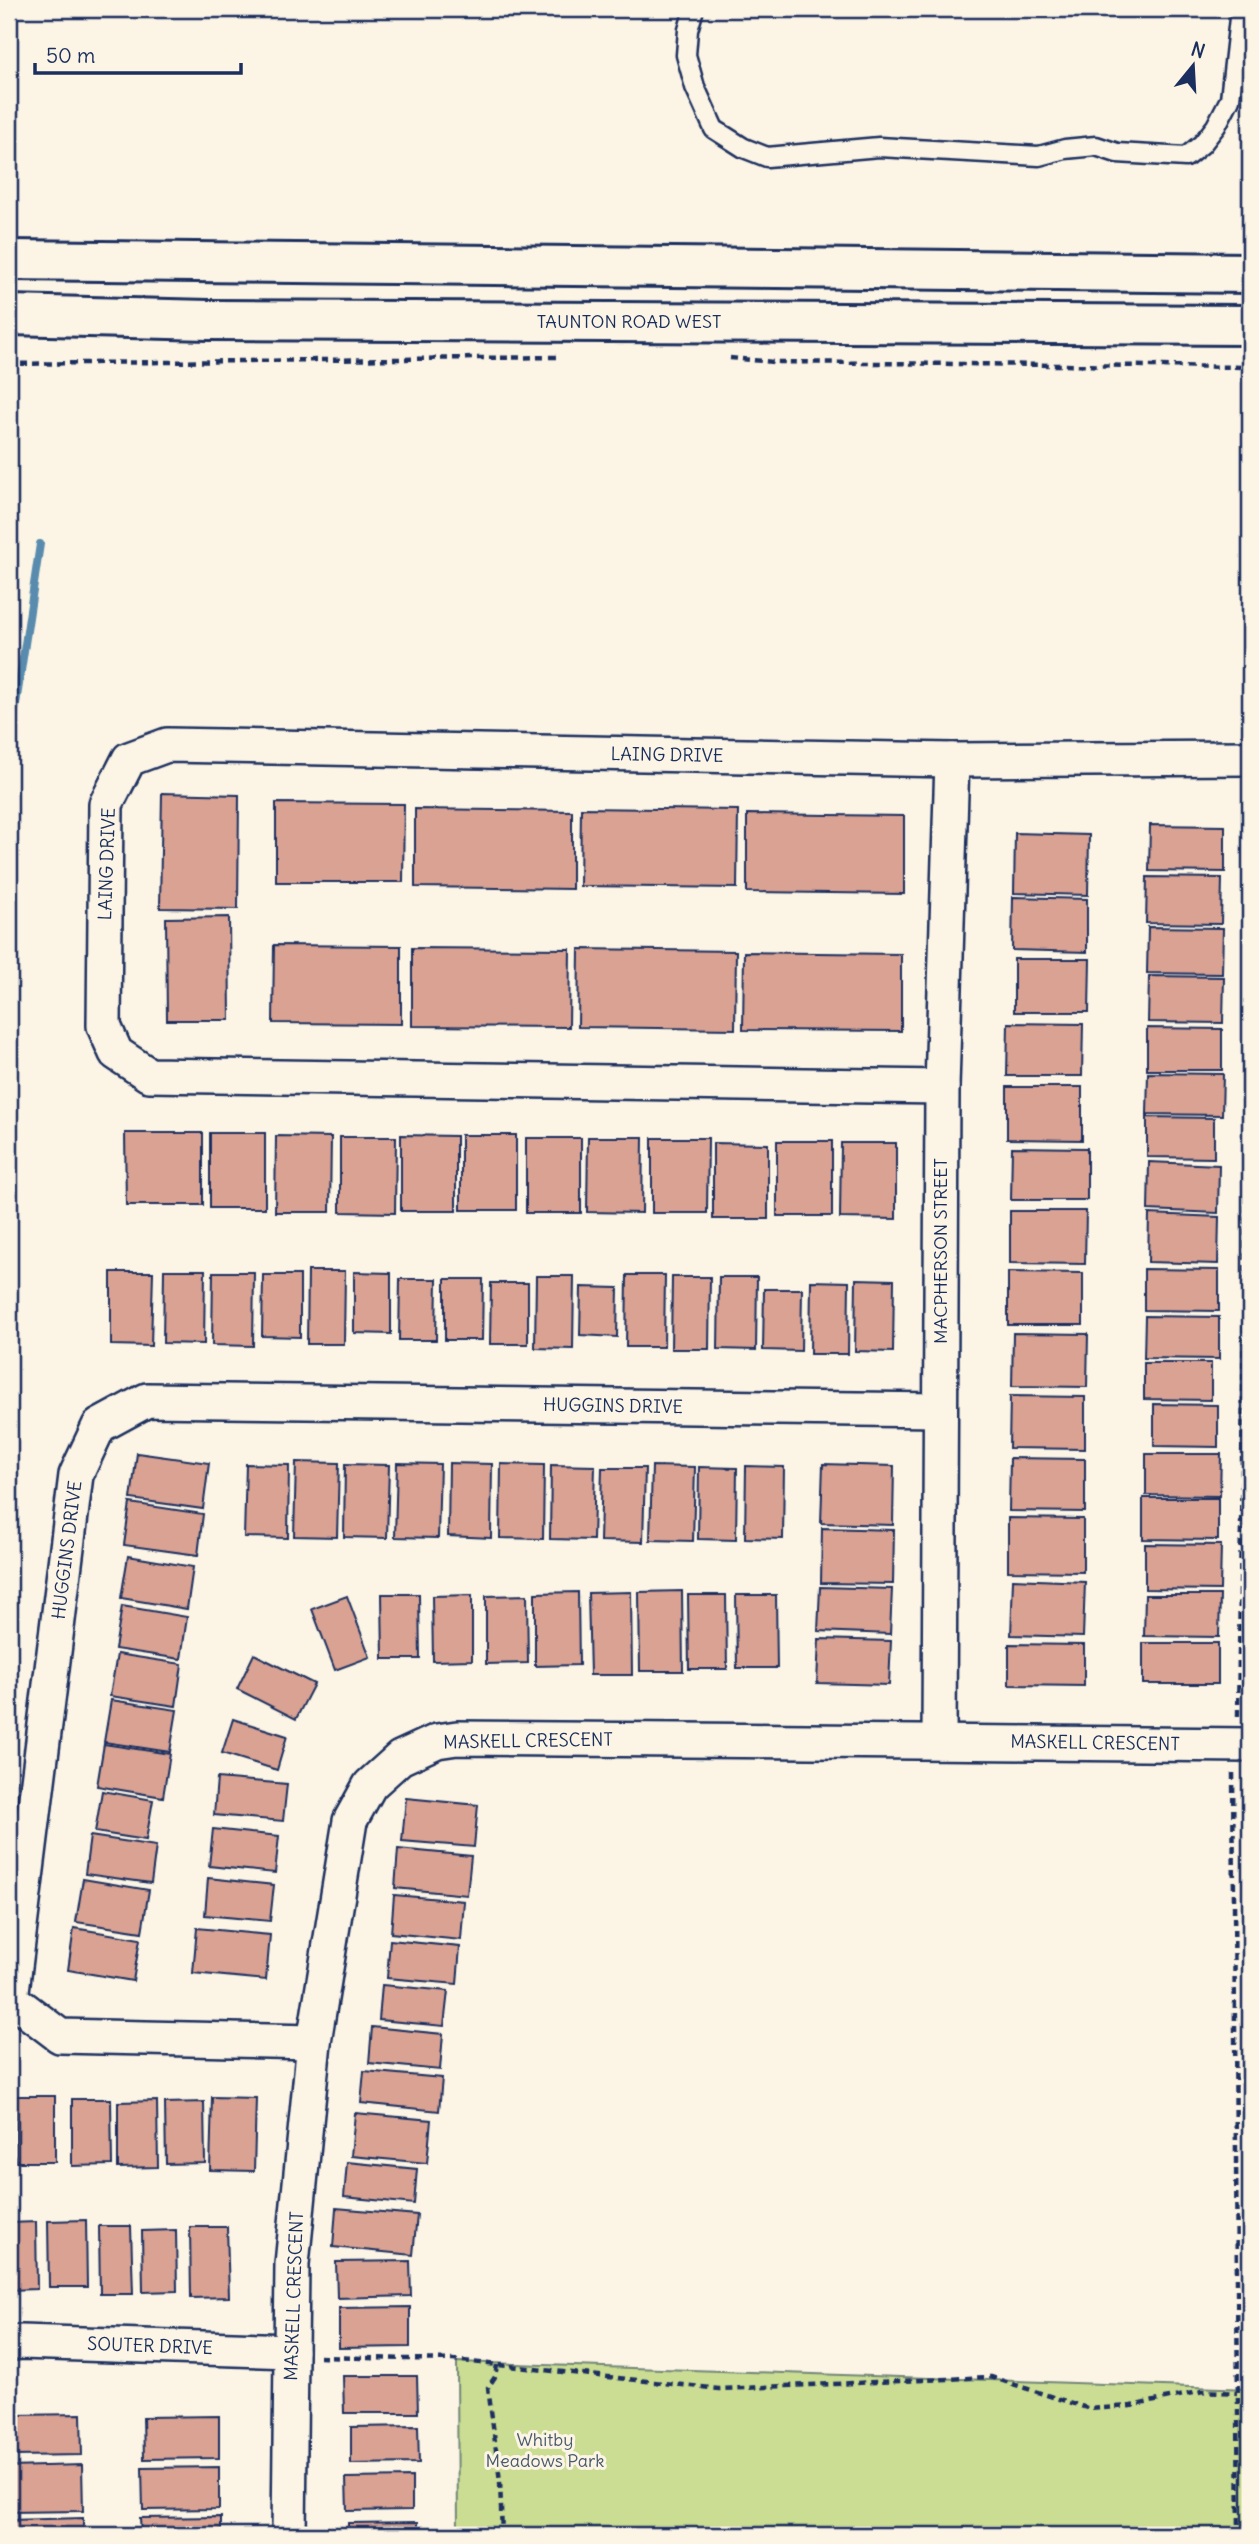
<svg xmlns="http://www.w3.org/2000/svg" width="1259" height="2544" font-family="Delius,sans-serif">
<rect width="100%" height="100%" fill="#fcf5e5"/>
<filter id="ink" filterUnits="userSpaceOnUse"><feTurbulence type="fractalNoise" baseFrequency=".0143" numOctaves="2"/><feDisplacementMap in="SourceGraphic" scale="14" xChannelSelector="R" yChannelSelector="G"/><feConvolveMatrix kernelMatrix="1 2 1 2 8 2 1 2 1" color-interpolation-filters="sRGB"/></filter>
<g filter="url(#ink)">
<path fill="#cadd92" stroke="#728678" stroke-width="2" d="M457,2362l793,27v146h-792z"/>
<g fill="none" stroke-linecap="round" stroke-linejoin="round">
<path stroke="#588bad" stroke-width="8" d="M9,751l31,-207"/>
</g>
<g fill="#d9a292" stroke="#1b2f5e" stroke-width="2">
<path d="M162,793l77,2 -1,114 -78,-1z"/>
<path d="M276,803l128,1 -1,78h-127z"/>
<path d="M581,808l157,2 -1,78 -157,-2z"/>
<path d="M415,809l157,2v78l-157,-2z"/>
<path d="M747,814l157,2v78l-157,-2z"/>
<path d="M1150,825l75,1v46l-76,-1z"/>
<path d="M1015,833l74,2 -1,60 -74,-2z"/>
<path d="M1147,877l75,1 -1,46 -75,-1z"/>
<path d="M1013,897l74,2v53l-75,-2z"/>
<path d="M229,917l1,103h-63l-1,-102z"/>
<path d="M1148,927l75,1 -1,46 -75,-1z"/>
<path d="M274,945l127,1v78l-128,-1z"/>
<path d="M412,948l158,1 -1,78 -157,-1z"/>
<path d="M579,949l157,2 -1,78 -157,-2z"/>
<path d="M744,952l157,2v77l-158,-1z"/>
<path d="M1014,959h76l-1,53h-75z"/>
<path d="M1149,976l75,1 -1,46 -75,-1z"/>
<path d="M1008,1023l75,1 -1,52h-75z"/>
<path d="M1147,1028l75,1v41h-75z"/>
<path d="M1148,1073l75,1 -1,41 -75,-1z"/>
<path d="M1007,1087h75v53l-75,-1z"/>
<path d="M1147,1117l67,1v40l-67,-1z"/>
<path d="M125,1133h78v72h-77z"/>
<rect x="210" y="1133" width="55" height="75"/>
<path d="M401,1135l55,1v75h-55z"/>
<rect x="461" y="1135" width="55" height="75"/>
<path d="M276,1136l55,1 -1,75h-55z"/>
<path d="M340,1137h56l-1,76 -55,-1z"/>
<path d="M588,1137h55l-1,76 -55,-1z"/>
<rect x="526" y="1138" width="55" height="75"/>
<path d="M652,1138h56l-1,75h-55z"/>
<rect x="777" y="1141" width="55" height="75"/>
<path d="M713,1143l55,1v75h-55z"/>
<path d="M841,1143h55v76l-56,-1z"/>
<path d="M1012,1147l75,1v52h-76z"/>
<path d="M1149,1162l70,3 -1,48 -70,-3z"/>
<path d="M1010,1211h76l-1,53 -75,-1z"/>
<path d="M1149,1214l70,3 -1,47 -70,-2z"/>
<path d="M1144,1269l75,1v41l-75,-1z"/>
<path d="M164,1270h41l-1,74 -41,-1z"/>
<path d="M308,1271h37l-1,73h-37z"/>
<path d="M111,1272h42l-2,74 -40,-1z"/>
<path d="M213,1272h41l-1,74 -41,-1z"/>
<path d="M354,1272l37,1v61l-37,-1z"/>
<path d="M1008,1272l75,1v52h-75z"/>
<path d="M263,1275h37v62l-38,-1z"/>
<path d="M627,1275h38l-1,72h-38z"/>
<path d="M536,1276h38l-1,73 -38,-1z"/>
<path d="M672,1277h38l-1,72h-38z"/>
<path d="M719,1277h38l-1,73 -38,-1z"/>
<path d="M400,1279h37l-1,61h-37z"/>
<path d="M445,1279h38l-1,61h-37z"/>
<path d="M856,1279l38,1 -1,72 -38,-1z"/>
<path d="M811,1281l38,1 -1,72h-38z"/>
<path d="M491,1283h37v61h-38z"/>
<path d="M581,1287l37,1 -1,49 -37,-2z"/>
<path d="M764,1289h38l-1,62 -38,-1z"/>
<path d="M1145,1316l74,1v42l-75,-1z"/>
<path d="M1013,1333l75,1 -1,53 -75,-1z"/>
<path d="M1144,1363h67v37l-67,-1z"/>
<path d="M1010,1396l75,1v52l-76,-1z"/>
<path d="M1154,1404l64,1v42l-64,-1z"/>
<path d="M137,1453l72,10 -6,46 -72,-10z"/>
<path d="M1146,1454h75l-1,42 -74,-1z"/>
<path d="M1010,1458l75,1v53l-76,-1z"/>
<path d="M296,1462l43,1 -2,74 -43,-1z"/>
<path d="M397,1463l43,1 -2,74 -43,-1z"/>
<path d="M449,1463l43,1 -1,74 -43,-2z"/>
<path d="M246,1464l43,1 -1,73 -44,-1z"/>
<path d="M345,1464l44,1 -2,73 -43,-1z"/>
<path d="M501,1464l43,1 -1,74 -43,-1z"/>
<path d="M823,1464l71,2 -1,59 -72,-2z"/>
<path d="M551,1465l44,1 -2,74 -43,-1z"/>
<path d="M652,1466l43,1 -2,74 -43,-1z"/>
<path d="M746,1466l38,1 -1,72 -38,-1z"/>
<path d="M699,1467l38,1 -1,72 -38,-1z"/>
<path d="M602,1468h43l-2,74 -43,-1z"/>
<path d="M1143,1498h75v42l-75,-1z"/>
<path d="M130,1503l73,11 -5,41 -74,-10z"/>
<path d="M1008,1518l75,1v53l-75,-1z"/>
<path d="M822,1528l72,2 -1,54 -72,-1z"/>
<path d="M1145,1544l76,1 -1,45 -75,-1z"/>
<path d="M128,1556l65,11 -6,42 -66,-11z"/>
<path d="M1013,1579l72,3 -2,55 -72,-2z"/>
<path d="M820,1587l72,2 -2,45 -72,-3z"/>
<path d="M682,1591l1,80h-43l-1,-79z"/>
<path d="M578,1592l1,73 -44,1v-73z"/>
<path d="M631,1592l1,83h-42l-2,-82z"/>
<path d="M382,1594h37l1,65h-37z"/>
<path d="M472,1595v65l-39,1 -1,-65z"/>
<path d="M527,1595l1,68 -42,1v-68z"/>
<path d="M688,1595h38l1,74h-38z"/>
<path d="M736,1595h40l1,73h-40z"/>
<path d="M1145,1595h75l-1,42 -75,-1z"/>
<path d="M347,1596l23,61 -35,13 -23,-61z"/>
<path d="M122,1606l65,11 -6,42 -66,-10z"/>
<path d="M819,1639l72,2 -2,44 -72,-2z"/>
<rect x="1143" y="1643" width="75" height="41"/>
<path d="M1009,1644l75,1v41l-75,-1z"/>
<path d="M117,1654l65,10 -6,42 -66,-10z"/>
<path d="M254,1654l60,30 -18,35 -59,-30z"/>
<path d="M111,1700l66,10 -7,42 -66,-10z"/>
<path d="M233,1719l54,17 -10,34 -55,-17z"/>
<path d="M104,1744l66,10 -7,43 -66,-11z"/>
<path d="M217,1778l70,6 -4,37 -69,-6z"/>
<path d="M102,1791l51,9 -7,40 -51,-8z"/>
<path d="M406,1798l72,7 -4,42 -72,-6z"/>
<path d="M213,1829l66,7 -4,37 -66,-7z"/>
<path d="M90,1836l66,10 -5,37 -66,-9z"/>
<path d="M398,1849l73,7 -4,39 -72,-7z"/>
<path d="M208,1878l66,7 -4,36 -65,-6z"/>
<path d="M83,1879l66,11 -7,42 -66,-10z"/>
<path d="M394,1895l70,6 -3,39 -70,-7z"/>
<path d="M74,1928l66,11 -7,42 -65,-11z"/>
<path d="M197,1928l73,7 -4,45 -73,-7z"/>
<path d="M390,1940l70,7 -3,37 -70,-6z"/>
<path d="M382,1985l66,6 -4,35 -65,-6z"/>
<path d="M372,2027l71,7 -3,36 -71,-7z"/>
<path d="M364,2071l78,7 -3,33 -78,-8z"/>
<rect x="16" y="2096" width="39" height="66"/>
<path d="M212,2097l44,1 -2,73 -44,-1z"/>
<path d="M72,2099h39l1,66 -40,1z"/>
<path d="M157,2101l1,66 -40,1v-66z"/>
<path d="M204,2102l1,61 -39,1 -1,-61z"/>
<path d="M355,2113l76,7 -4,43 -76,-7z"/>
<path d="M347,2162l70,7 -3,35 -70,-7z"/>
<path d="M336,2208l81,7 -4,40 -80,-8z"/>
<path d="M86,2220l1,67h-38l-1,-66z"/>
<path d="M36,2222l1,67 -28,1v-67z"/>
<path d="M99,2226h32l2,68h-33z"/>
<path d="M190,2227h37l2,70 -38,1z"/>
<path d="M176,2230l1,61 -34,1 -1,-61z"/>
<path d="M410,2261l1,35 -74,2 -1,-36z"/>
<path d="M410,2307v40l-71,1v-40z"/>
<path d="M343,2376h74l1,37h-74z"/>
<path d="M81,2414l1,41 -67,1 -1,-41z"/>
<path d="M219,2416v42l-75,1 -1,-42z"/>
<path d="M418,2426l1,37 -68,1v-37z"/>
<path d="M82,2465l1,46 -74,1v-45z"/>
<path d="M219,2467v42l-76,1 -1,-42z"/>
<path d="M412,2477v33l-65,1 -1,-33z"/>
<path d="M221,2517v18h-80l-1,-17z"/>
<path d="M83,2518v17h-74v-15z"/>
<path d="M418,2522v13h-70v-12z"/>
</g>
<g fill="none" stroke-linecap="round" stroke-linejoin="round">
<g stroke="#1b2f5e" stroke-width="23">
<path id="lane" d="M694,9l-6,21 -2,25 9,32 19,42 30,19 23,9 112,-10 160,9 26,-7 31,-3 21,7 69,4 16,-13 14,-18 14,-27 10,-90"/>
</g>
<g stroke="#1b2f5e" stroke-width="38">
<g id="street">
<path d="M942,1087l-793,-12 -33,-22 -12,-27 2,-222 23,-45 38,-14 785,15 298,-2"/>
<path d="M939,1742l3,-655 10,-327"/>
<path d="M314,2042l-254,-6 -49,-37 65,-524 23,-49 48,-26 793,10"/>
<path d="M9,2344l12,-2 270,9"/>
<path d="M289,2535l3,-271 22,-222 36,-221 20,-36 30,-27 37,-17 20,-3 793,7"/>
</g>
</g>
<g stroke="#1b2f5e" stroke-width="44">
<g id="secondary">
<path d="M9,260l1241,13"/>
<path d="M9,315l200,5 1041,5"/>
</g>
</g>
<g stroke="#1b2f5e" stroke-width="4.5" stroke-dasharray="7 5" stroke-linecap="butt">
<path d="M730,358l44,4 476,5"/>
<path d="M9,364l548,-7"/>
<path d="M1238,1716l12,-762"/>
<path d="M1233,1773l6,762"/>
<path d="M319,2357l134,3 266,29 272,-12 99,32 41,-3 72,-15 34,2"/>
<path d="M497,2365l-2,12 -7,10 12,94 2,54"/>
</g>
<use href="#lane" stroke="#fcf5e5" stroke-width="18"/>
<use href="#street" stroke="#fcf5e5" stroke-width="33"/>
<use href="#secondary" stroke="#fcf5e5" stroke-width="38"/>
</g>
</g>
<g text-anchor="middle" stroke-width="6" stroke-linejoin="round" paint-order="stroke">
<g font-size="18" fill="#1b2f5e" stroke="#fcf5e5">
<text x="629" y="328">TAUNTON ROAD WEST</text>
<text transform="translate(667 755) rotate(1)" y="6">LAING DRIVE</text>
<text transform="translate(107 864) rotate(-88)" y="6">LAING DRIVE</text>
<text transform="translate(941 1251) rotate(-90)" y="6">MACPHERSON STREET</text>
<text transform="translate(613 1406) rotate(1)" y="6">HUGGINS DRIVE</text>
<text transform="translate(67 1550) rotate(-83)" y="6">HUGGINS DRIVE</text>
<text transform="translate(528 1741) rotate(-1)" y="6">MASKELL CRESCENT</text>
<text transform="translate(1095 1743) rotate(1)" y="6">MASKELL CRESCENT</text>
<text transform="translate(294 2296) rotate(-88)" y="6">MASKELL CRESCENT</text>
<text transform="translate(150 2346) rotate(2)" y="6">SOUTER DRIVE</text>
</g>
<g font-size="18" fill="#475a6b" stroke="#fcf5e5">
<text x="545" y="2446">Whitby<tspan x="545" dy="21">Meadows Park</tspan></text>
</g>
</g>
<rect width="1259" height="2544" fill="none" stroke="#fcf5e5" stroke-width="35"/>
<rect x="18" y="18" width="1224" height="2509" fill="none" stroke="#1b2f5e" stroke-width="2.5" filter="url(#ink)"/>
<g transform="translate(1193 66) rotate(18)" stroke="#fcf5e5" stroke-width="5" paint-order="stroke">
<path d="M0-5L12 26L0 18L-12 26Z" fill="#1b2f5e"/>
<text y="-10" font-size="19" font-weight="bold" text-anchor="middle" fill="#1b2f5e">N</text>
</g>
<path d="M35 63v10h206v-10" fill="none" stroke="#1b2f5e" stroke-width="3.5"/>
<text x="46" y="63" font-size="21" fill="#1b2f5e" stroke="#fcf5e5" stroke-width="5" paint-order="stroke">50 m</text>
</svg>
